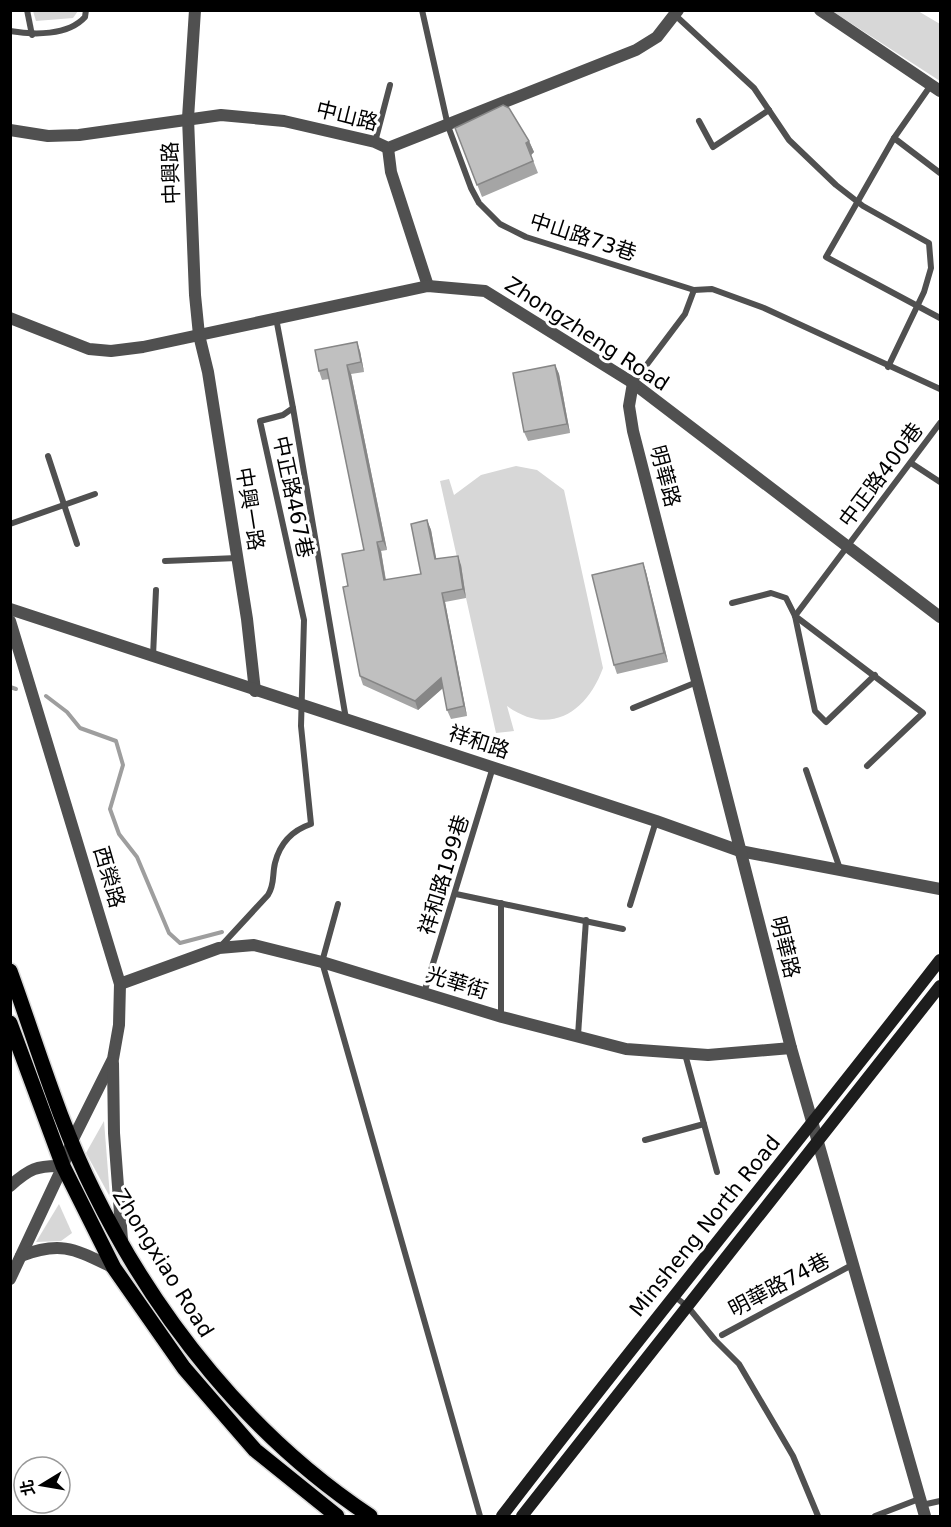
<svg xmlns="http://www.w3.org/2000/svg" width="951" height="1527" font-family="'DejaVu Sans','Noto Sans TC',sans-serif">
<rect width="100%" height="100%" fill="#fff"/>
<g fill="#d7d7d7">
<path d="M33,11v-1l45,1 -5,7 -37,3z"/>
<path d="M832,11h86l22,13v57z"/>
<path d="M516,466l21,4 27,20 39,178c-16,44 -53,69 -96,38l7,25 -18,2 -56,-252 9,-2 5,16 27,-20z"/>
<path d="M104,1121l6,76 -24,-44z"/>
<path d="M59,1204l13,29 -11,8 -25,1z"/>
</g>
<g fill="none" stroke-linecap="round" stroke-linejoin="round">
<g stroke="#9e9e9e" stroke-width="4">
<path d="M10,687l6,2"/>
<path d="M46,696l21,16 13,16 36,13 7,24 -13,44 9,25 18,23 32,76 11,10 42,-11"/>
</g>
<g stroke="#dbdbdb" stroke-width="18">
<g id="primary">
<path d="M10,971c27,74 49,151 84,221 63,128 157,245 276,324"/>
<path d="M10,1023l53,143 51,102 70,100 71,82 82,66"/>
</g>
</g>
<g stroke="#505050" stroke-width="6">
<path d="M27,10l5,25"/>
<path d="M422,10l26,116 23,62 8,15 21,21 26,13 168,53 18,-1 52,19 176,81"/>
<path d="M675,15l79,73 35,52 47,45 27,21 66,37 2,25 -7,24 -36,75"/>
<path d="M10,31c23,4 58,5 75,-14l1,-7"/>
<path d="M699,121l14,26 56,-37"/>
<path d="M894,138l37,-53"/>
<path d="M375,142l15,-57"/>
<path d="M940,173l-46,-35 -68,119 114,61"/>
<path d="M633,383l52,-69 9,-24"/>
<path d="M293,408l53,311"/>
<path d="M48,456l29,88"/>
<path d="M911,463l29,19"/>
<path d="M10,524l85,-30"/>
<path d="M165,561l72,-3"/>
<path d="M732,603l39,-10 15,5 9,18 20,95 11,11 49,-47"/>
<path d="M153,656l3,-66"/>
<path d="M633,708l64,-26"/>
<path d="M867,766l56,-53 -128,-97 145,-193"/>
<path d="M806,770l34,99"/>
<path d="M456,894l167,35"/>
<path d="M501,903v113"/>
<path d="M338,904l-16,58 158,554"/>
<path d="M630,905l26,-84"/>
<path d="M220,947l48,-52c7,-11 4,-20 7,-32 5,-20 18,-33 36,-39l-10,-98 3,-106 -44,-199 23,-6 10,-7 -17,-90"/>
<path d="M424,993l69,-226"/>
<path d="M578,1035l8,-115"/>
<path d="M685,1054l32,118"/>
<path d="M645,1140l59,-16"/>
<path d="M674,1296l14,11 27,33 24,24 54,92 25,60"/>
<path d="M722,1335l130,-70"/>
<path d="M922,1505l18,-4"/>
<path d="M875,1516l44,-17"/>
</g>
<g stroke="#505050" stroke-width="12">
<path d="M195,10l-7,108 7,177 4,40 9,37 39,247 8,72"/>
<path d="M820,10l120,81"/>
<path d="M10,130l38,6 31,-1 142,-20 63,6 91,21 13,6 248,-98 21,-13 21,-27"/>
<path d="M388,148l3,24 37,114"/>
<path d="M10,609l646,212 84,30 200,38"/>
<path d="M10,621l110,363 -1,41 -6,34 -41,82 -9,25 -53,113"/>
<path d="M120,984l99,-36 35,-3 68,17 180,55 124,32 82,6 83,-7"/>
<path d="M113,1063l1,70 8,107"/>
<path d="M10,1186c19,-17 27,-21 53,-20"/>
<path d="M21,1256c41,-16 55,-6 93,12"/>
</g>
<g stroke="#505050" stroke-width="12">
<path d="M10,318l79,31 22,2 32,-4 285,-61 57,5 148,92 307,234"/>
<path d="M633,383l-4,23 4,25 158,617 134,468"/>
</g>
<g stroke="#1d1d1d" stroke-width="12">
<path d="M502,1516c143,-187 293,-369 438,-556"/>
<path d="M522,1516l418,-530"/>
</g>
<use href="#primary" stroke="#000" stroke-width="15"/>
</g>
<g fill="#a5a5a5">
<path d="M455,128l74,13 5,11 -3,3 7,18 -56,24z"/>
<path d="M360,351l4,21 -13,2 36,176 -6,1 5,29 35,-6 6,-54 4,10 5,29 25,6 5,33 -21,4 22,114 -16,3 -4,-9 -4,-22 -25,22 -55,-25 -3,-9 -12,-90 16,-36 -35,-171 -7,1 -3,-9z"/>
<path d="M555,365l4,9 11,59 -42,8 -4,-9z"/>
<path d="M643,563l3,9 22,90 -51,12 -3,-9z"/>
</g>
<g fill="#868686">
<path d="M529,141l5,11 -3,3 -5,-12z"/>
<path d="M357,342l3,9 4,21 -3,-10z"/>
<path d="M347,365l4,9 36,176 -4,-9z"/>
<path d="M555,365l4,9 11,59 -3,-9z"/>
<path d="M427,520l4,10 7,38 -3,-9z"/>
<path d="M377,542l4,9 6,38 -3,-9z"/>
<path d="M458,556l3,9 5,33 -3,-9z"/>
<path d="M643,563l3,9 22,90 -4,-9z"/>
<path d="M442,593l3,9 22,114 -3,-10z"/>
<path d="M441,678l3,9 -26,23 -3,-9z"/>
</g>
<g fill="#c0c0c0" stroke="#868686" stroke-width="1.5">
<path d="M503,105l6,3 20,33 -3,2 7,18 -56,24 -22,-57z"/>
<path d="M357,342l4,20 -14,3 36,176 -6,1 7,38 37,-6 -10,-50 16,-4 8,39 23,-3 5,33 -21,4 22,113 -17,4 -6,-32 -26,23 -55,-25 -17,-89 5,-1 -6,-32 22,-4 -37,-181 -8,2 -4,-21z"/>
<path d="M555,365l12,59 -43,8 -11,-59z"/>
<path d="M643,563l21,90 -50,12 -22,-90z"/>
</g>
<g text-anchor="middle" stroke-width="6" stroke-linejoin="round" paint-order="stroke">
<g font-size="21" fill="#000" stroke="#fff">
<text transform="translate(347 116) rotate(14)" y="7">中山路</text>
<text transform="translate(171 173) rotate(-92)" y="7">中興路</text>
<text transform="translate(583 237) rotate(18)" y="7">中山路73巷</text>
<text transform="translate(587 334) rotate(33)" y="7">Zhongzheng Road</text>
<text transform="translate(881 475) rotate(-53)" y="7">中正路400巷</text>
<text transform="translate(665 476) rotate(75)" y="7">明華路</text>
<text transform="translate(293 497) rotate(78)" y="7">中正路467巷</text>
<text transform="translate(250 509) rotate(81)" y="7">中興一路</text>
<text transform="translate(479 742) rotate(18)" y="7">祥和路</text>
<text transform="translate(444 875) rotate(-73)" y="7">祥和路199巷</text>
<text transform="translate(109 877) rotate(74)" y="7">西榮路</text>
<text transform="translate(785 947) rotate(76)" y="7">明華路</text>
<text transform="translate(457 983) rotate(17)" y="7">光華街</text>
<text transform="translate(705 1226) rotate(-51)" y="7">Minsheng North Road</text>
<text transform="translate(163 1263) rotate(58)" y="7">Zhongxiao Road</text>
<text transform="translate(779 1285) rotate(-28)" y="7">明華路74巷</text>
</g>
</g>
<rect width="951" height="1527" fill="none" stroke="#000000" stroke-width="24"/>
<g transform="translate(42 1485) rotate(259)"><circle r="28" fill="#ffffff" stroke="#999999" stroke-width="1.5"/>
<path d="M0-4.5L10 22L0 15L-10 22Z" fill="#000000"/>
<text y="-9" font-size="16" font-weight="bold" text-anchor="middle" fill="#000000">北</text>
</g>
</svg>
